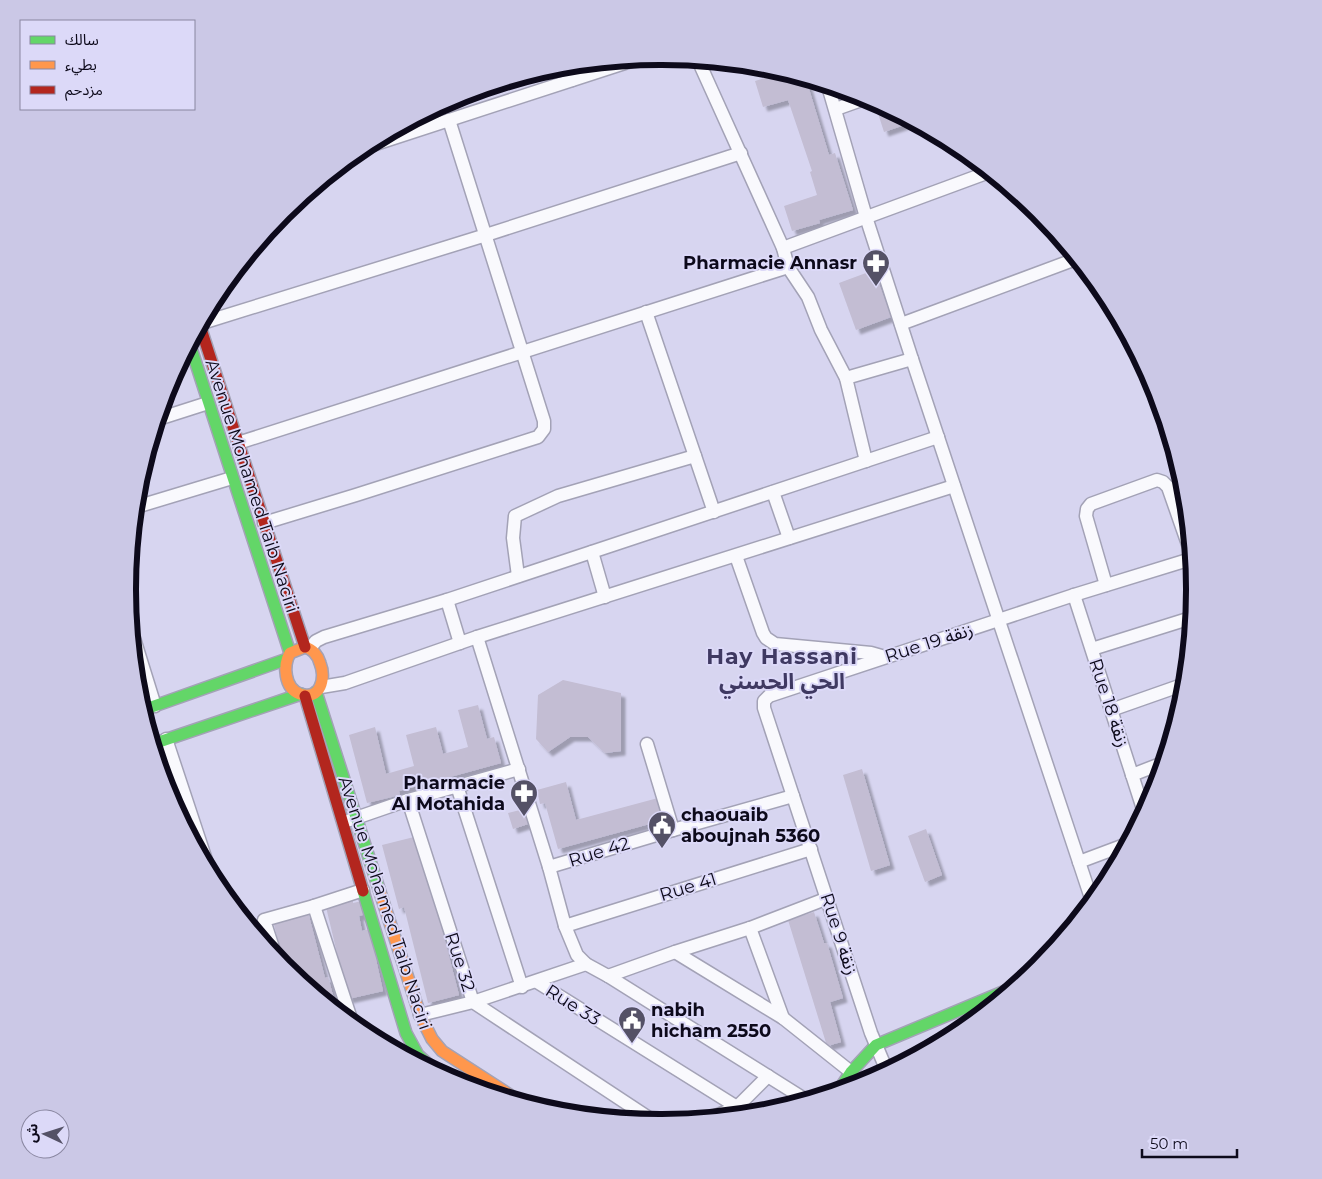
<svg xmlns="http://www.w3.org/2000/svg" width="1322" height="1179" font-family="Montserrat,'Noto Sans Arabic',sans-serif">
<defs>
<filter id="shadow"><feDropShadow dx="4.5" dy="4.5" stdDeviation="1" flood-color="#0004"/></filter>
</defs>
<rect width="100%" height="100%" fill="#d7d5f0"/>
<g fill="#c3bdd3" filter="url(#shadow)">
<path d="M777,70l29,9 23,76 6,-2 18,57 -34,10 1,3 -28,8 -8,-25 33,-11 -7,-23 2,-1 -24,-71 -25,7 -8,-26 23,-7z"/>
<path d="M881,105l32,17 -29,10 -8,-25z"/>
<path d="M874,270l17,47 -35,13 -17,-47z"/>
<path d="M563,680l58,13v58l-16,2 -17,-16h-18l-22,15 -12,-13 2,-44z"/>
<path d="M478,705l9,34 7,-2 7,26 -102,28 1,4 -33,8 -18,-68 26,-8 11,47 28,-8 -8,-31 30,-8 7,27 25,-7 -10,-37z"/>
<path d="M862,769l28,96 -19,6 -28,-96z"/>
<path d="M566,782l10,38 82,-22 6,22 -106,29 -13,-46 -5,1 -3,-14z"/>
<path d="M524,809l4,15 -15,5 -5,-16z"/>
<path d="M926,829l16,46 -17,7 -17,-46z"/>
<path d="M418,836l41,159 -31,8 -24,-96 -5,2 -17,-64z"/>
<path d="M353,901v2l9,-2 4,13 -7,2 3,15 11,-3 4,36 6,27 -35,8 -22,-92z"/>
<path d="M308,912l17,66 3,-1 9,33 -52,-43 -12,-46z"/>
<path d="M814,912l10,31h3l16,55 -13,4 11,40 -14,4 -39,-126z"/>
</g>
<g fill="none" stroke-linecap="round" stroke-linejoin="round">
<g stroke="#a3a2b6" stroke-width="15">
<g id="street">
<path d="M698,60l85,188 5,19 20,30 13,33 25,48 20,83"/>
<path d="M568,65l4,15"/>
<path d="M828,86l38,131 46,142 180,542"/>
<path d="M836,109l31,-11"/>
<path d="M363,148l277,-90"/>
<path d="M783,248l206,-76"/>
<path d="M646,312l49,144"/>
<path d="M202,323l284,-88 255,-82"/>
<path d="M901,324l175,-65"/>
<path d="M846,378l66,-19"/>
<path d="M158,419l50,-16"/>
<path d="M238,443l550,-176"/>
<path d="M773,492l16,46"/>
<path d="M136,507l96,-29"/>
<path d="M264,523l92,-28 182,-58 6,-8v-8l-95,-301"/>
<path d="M592,552l13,45"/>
<path d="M736,556l27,77 3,5 9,6 96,9 14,4"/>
<path d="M518,576l-5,-38 2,-22 43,-20 137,-40 19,56"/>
<path d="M1106,585l-20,-69 1,-7 4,-5 66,-24 6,2 5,5 22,63"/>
<path d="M1074,595l70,217"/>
<path d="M447,600l13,43"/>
<path d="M132,632l23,74"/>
<path d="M477,637l72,230 16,59 12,29 9,9 22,12 198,124"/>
<path d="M310,648l6,-7 8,-4 123,-37 491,-163"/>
<path d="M1092,649l99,-31"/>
<path d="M321,687l24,-4 132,-46 477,-151"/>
<path d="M1111,710l74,-26"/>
<path d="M166,739l43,130"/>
<path d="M647,744l26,86"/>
<path d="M1132,775l31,-12"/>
<path d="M457,786l65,201"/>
<path d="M408,800l65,202 182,120"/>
<path d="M350,820l58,-20 111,-31"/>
<path d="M1079,862l48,-18"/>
<path d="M549,867l124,-37 120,-34"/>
<path d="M314,906l38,116"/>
<path d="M565,926l246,-77"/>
<path d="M750,928l33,90"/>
<path d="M675,952l108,66 68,54"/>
<path d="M276,957l-12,-37 50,-14 49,-16"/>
<path d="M608,976l67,-24 75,-24 78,-30"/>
<path d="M537,982l200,125"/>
<path d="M420,1015l53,-13 113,-38"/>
<path d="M887,1071l-16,-38 -107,-325v-7l5,-5 305,-101 117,-36"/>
<path d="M711,1118l26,-11 31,-31"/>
</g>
</g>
<g stroke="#a3a2b6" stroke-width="14">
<g id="fast">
<path d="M190,345l100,308"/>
<path d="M316,692l63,197"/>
<path d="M143,710l144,-51"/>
<path d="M153,744l148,-50"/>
<path d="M363,891l43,142 12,22 19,17"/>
<path d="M839,1090l12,-18 25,-27 134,-56"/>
</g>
</g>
<g stroke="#a3a2b6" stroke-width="14">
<g id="slow">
<path d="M305,647c8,2 13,9 15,16 6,15 1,38 -20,31 -16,-6 -17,-29 -10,-41z"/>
<path d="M379,889l41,126 12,24 10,12 77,50"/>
</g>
</g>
<g stroke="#a3a2b6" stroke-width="14">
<g id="jam">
<path d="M200,326l105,321"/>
<path d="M305,696l58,195"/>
</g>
</g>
<use href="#street" stroke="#f9f9fd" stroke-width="12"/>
<use href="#fast" stroke="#63d668" stroke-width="11"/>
<use href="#slow" stroke="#ff974d" stroke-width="11"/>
<use href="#jam" stroke="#b3261e" stroke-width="11"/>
</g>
<defs>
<g id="pharmacy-pin" transform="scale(1.4375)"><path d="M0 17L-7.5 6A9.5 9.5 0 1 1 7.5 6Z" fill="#545166" stroke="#dcd9f8"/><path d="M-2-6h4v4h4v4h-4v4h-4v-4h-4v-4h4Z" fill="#fff"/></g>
<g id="civic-pin" transform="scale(1.4375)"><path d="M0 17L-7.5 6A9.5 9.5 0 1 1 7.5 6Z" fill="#545166" stroke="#dcd9f8"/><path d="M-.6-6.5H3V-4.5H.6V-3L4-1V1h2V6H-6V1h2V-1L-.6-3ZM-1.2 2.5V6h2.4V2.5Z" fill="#fff"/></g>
</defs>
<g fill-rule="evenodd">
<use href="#pharmacy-pin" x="876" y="263"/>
<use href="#pharmacy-pin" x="524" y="793"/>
<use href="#civic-pin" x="662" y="825"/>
<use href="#civic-pin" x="632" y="1020"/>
</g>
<g text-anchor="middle" stroke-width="4" stroke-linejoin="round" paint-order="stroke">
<g font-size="18" font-weight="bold" fill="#0d0a1b" stroke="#dcd9f8" text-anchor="end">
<text x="857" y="269">Pharmacie Annasr</text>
<text x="505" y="789">Pharmacie<tspan x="505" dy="21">Al Motahida</tspan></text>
<text x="681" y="821" text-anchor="start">chaouaib<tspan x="681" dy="21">aboujnah 5360</tspan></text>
<text x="651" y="1016" text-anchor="start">nabih<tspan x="651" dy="21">hicham 2550</tspan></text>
</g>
<g font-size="18" fill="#0d0a1b" stroke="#dcd9f8">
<text transform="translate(252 486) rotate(72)" y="6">Avenue Mohamed Taib Naciri</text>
<text transform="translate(929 643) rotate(-18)" y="6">Rue 19 زنقة</text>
<text transform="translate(1109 703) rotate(72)" y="6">Rue 18 زنقة</text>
<text transform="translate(599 852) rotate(-17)" y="6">Rue 42</text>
<text transform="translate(688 887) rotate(-17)" y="6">Rue 41</text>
<text transform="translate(385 903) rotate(72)" y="6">Avenue Mohamed Taib Naciri</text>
<text transform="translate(839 934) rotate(72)" y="6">Rue 9 زنقة</text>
<text transform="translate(460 962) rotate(72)" y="6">Rue 32</text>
<text transform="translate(573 1005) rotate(32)" y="6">Rue 33</text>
</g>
<g font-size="22" font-weight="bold" letter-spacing="1" fill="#3f3962" stroke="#dcd9f8">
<text x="782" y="664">Hay Hassani<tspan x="782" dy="25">الحي الحسني</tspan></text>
</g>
</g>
<path d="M0 0H1322V1179H0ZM660 65H662A524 524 0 0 1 1186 589V590A524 524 0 0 1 662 1114H660A524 524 0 0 1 136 590V589A524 524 0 0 1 660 65Z" fill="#cbc8e6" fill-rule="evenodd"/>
<path fill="none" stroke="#0d0a1b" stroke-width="6" d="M660 65H662A524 524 0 0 1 1186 589V590A524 524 0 0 1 662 1114H660A524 524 0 0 1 136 590V589A524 524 0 0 1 660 65Z"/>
<rect x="20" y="20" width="175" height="90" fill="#dcd9f8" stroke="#8986a0"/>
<rect x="30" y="36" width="25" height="8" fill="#63d668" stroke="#8986a0"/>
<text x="65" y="45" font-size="15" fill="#0d0a1b">سالك</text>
<rect x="30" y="61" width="25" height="8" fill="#ff974d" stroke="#8986a0"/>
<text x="65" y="70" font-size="15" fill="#0d0a1b">بطيء</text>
<rect x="30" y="86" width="25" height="8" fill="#b3261e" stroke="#8986a0"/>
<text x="65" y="95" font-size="15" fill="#0d0a1b">مزدحم</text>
<g transform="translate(45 1134) rotate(274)"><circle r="24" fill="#dcd9f8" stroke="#8986a0"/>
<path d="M0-4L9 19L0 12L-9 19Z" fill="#545166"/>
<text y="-8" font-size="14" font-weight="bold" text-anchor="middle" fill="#0d0a1b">ش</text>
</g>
<path d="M1142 1149v8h95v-8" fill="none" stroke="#0d0a1b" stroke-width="2.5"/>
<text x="1150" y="1149" font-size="15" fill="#0d0a1b" stroke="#dcd9f8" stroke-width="4" paint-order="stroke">50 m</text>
</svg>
